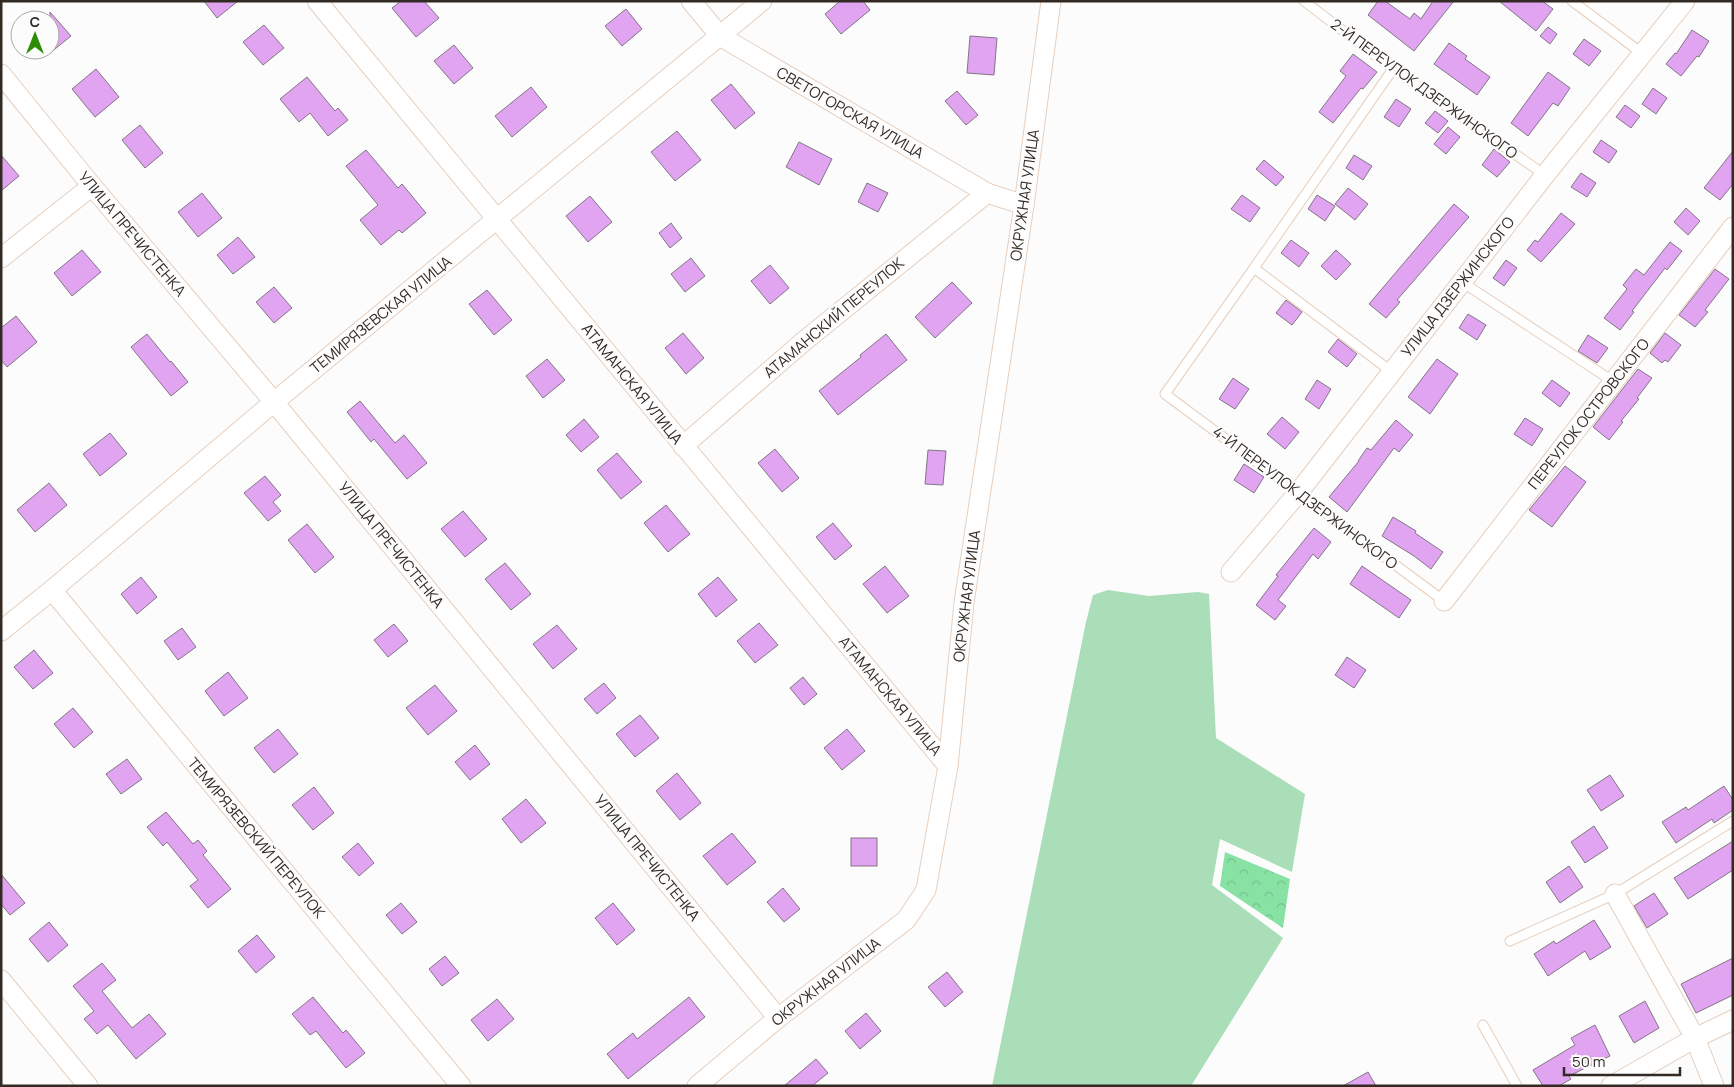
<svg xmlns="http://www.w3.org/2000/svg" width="1734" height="1087" font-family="Manrope,sans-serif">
<defs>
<pattern id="forest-crowns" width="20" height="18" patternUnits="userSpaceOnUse" patternTransform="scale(1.25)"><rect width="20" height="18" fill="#88e2a4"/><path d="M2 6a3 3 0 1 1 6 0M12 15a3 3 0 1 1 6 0" fill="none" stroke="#76c28d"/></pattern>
</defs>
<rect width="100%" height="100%" fill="#fbfcfb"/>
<path fill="url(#forest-crowns)" d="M1225,852l65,27 -7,49 -63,-42z"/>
<path fill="#a9deb8" d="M1108,590l41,6 49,-4 11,2 7,144 89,56 -13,78 -72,-33 -8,46 71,53 -92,148h-199l94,-464 7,-27z"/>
<g fill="#e1a4f0" stroke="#847588">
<path d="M204,1h34l-21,17z"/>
<path d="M401,1h23l15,17 -23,19 -24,-29z"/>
<path d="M840,1h23l7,9 -29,24 -16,-20z"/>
<path d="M1378,1h7l25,18 4,-6 7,6 12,-18h21l-40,50 -46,-36z"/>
<path d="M1499,1h43l11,8 -17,22z"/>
<path d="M626,9l16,20 -20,17 -17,-20z"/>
<path d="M50,12l21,24 -21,17z"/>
<path d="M264,25l20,23 -21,17 -20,-23z"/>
<path d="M1548,27l9,7 -7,10 -10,-8z"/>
<path d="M1692,30l17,11 -10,16 -2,-1 -16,20 -15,-12 9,-11 1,1z"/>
<path d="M970,36l27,2 -3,37 -27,-2z"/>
<path d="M1584,39l17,12 -12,15 -16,-12z"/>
<path d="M1449,43l18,13 -2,3 25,18 -13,18 -43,-31z"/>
<path d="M454,45l19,23 -19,16 -20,-23z"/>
<path d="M1353,54l24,18 -14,17 -2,-1 -28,35 -14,-11 27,-36 -6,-5z"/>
<path d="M96,69l23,28 -24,20 -23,-28z"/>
<path d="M1548,72l22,16 -12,18 -5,-3 -25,33 -17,-13z"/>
<path d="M307,77l28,34 3,-3 10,12 -20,16 -18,-23 -11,9 -19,-23z"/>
<path d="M731,84l24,29 -20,16 -24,-29z"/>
<path d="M531,87l16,20 -35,30 -17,-21z"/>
<path d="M1653,88l14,10 -11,16 -14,-10z"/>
<path d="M957,91l21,24 -12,10 -21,-24z"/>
<path d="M1396,99l15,10 -12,18 -15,-10z"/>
<path d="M1625,105l15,11 -9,12 -15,-11z"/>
<path d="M1435,111l13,10 -10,12 -13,-10z"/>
<path d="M140,125l23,28 -18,15 -23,-28z"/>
<path d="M1448,127l12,10 -14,17 -12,-10z"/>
<path d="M677,131l24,29 -26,21 -24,-29z"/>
<path d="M1601,140l16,11 -8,12 -16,-11z"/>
<path d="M799,142l33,17 -13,26 -33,-18z"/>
<path d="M1494,149l16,13 -13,15 -15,-12z"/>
<path d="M366,150l32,38 4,-4 24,29 -24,20 -3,-3 -18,15 -21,-25 18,-15 -32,-39z"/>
<path d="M1733,151v33l-13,16 -16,-12z"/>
<path d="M1,155l18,21 -18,15z"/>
<path d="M1354,155l18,11 -9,14 -17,-12z"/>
<path d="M1264,160l20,17 -8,9 -20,-17z"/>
<path d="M1581,173l15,10 -9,14 -16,-10z"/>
<path d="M867,183l21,10 -10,19 -20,-10z"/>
<path d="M1348,188l20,16 -13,16 -20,-16z"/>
<path d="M202,193l20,25 -24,19 -20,-25z"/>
<path d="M1242,195l18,13 -10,14 -19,-13z"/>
<path d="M1317,195l18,11 -10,15 -17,-12z"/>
<path d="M590,196l22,26 -24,20 -22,-26z"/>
<path d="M1454,204l15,13 -72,83 3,2 -14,16 -17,-14z"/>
<path d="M1686,208l14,13 -12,14 -14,-13z"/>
<path d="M1561,213l14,11 -34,38 -14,-12 8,-10 3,2z"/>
<path d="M671,223l11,15 -12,10 -11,-15z"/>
<path d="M238,237l17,20 -22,17 -16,-19z"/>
<path d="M1291,240l18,13 -10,14 -18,-14z"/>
<path d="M1670,242l12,9 -15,19 -2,-2 -33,43 2,1 -14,18 -16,-12 23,-29 -4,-4 13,-16 8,6z"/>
<path d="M82,250l19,22 -29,24 -18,-23z"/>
<path d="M1336,250l15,14 -15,16 -15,-14z"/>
<path d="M691,258l14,18 -20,16 -14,-18z"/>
<path d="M1506,260l11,8 -13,18 -11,-8z"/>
<path d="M770,265l19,23 -19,16 -19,-23z"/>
<path d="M1715,269l14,10 -24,31 3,2 -13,15 -16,-12z"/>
<path d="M952,282l20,21 -37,35 -20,-21z"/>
<path d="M274,287l18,21 -18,15 -18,-21z"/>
<path d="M487,290l25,30 -18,15 -25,-31z"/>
<path d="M1286,300l16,12 -10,13 -16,-12z"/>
<path d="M1468,314l18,11 -9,15 -18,-12z"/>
<path d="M16,316l21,26 -30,25 -6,-7v-32z"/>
<path d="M683,333l21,25 -18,16 -21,-26z"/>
<path d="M1665,333l16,12 -13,17 -3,-2 -3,3 -12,-10z"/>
<path d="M147,334l23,28 1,-1 17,21 -17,14 -40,-49z"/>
<path d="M886,334l21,26 -69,55 -19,-24 42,-34 -1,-2z"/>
<path d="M1588,335l20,13 -11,15 -19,-12z"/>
<path d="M1338,339l19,15 -10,13 -19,-15z"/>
<path d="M547,359l18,21 -22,18 -17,-22z"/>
<path d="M1437,359l21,15 -28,40 -22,-17z"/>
<path d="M1638,369l14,9 -15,20 2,1 -18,22 2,1 -14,18 -16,-13z"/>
<path d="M1233,378l16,11 -14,20 -16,-10z"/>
<path d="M1317,380l14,9 -12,20 -14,-10z"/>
<path d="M1552,380l18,13 -10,14 -18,-14z"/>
<path d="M360,401l35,42 9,-8 23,28 -20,16 -33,-40 -3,3 -24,-30z"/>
<path d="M1282,417l17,15 -14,17 -18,-15z"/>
<path d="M1525,418l18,11 -11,17 -18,-12z"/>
<path d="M584,419l15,18 -18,15 -15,-17z"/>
<path d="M1396,420l17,15 -14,17 -5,-4 -47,64 -18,-15 30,-36h-1l9,-13 4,2z"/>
<path d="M110,433l17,21 -27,22 -17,-22z"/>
<path d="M775,449l24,29 -17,14 -24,-29z"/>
<path d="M928,450l18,1 -3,34 -18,-1z"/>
<path d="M617,453l25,29 -21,17 -24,-29z"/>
<path d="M1244,464l20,13 -10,16 -20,-13z"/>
<path d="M1565,466l21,16 -34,45 -23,-17z"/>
<path d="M265,476l16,19 -8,7 8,9 -13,10 -24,-28z"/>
<path d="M49,483l18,22 -32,27 -18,-22z"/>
<path d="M666,505l24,29 -22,18 -24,-29z"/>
<path d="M463,511l24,28 -22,18 -24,-28z"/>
<path d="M1393,517l23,14 -1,2 28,19 -12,17 -17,-13 -32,-20z"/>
<path d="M833,523l19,23 -17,14 -19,-23z"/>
<path d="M307,524l27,33 -19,16 -27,-33z"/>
<path d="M1314,528l17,14 -13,17 -5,-5 -35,46 8,6 -11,14 -19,-15 22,-29 -2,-1z"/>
<path d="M505,563l26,31 -20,16 -26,-31z"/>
<path d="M885,566l24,30 -22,17 -24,-29z"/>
<path d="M1362,566l49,34 -12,18 -49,-34z"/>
<path d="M141,577l16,20 -20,17 -16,-20z"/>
<path d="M718,577l19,23 -21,17 -18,-23z"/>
<path d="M759,623l19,22 -23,18 -18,-22z"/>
<path d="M394,624l14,17 -20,16 -14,-17z"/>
<path d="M557,625l20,24 -24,20 -20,-25z"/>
<path d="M182,628l14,19 -18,13 -14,-19z"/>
<path d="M34,650l19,23 -20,16 -19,-22z"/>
<path d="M1347,657l19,13 -12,18 -19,-13z"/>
<path d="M228,672l20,26 -24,18 -19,-25z"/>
<path d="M803,677l14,17 -13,11 -14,-17z"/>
<path d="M604,683l12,15 -19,16 -13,-15z"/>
<path d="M435,685l22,26 -29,24 -22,-27z"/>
<path d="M73,708l20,24 -19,16 -20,-24z"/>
<path d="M640,715l19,23 -24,19 -19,-23z"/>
<path d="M278,729l20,25 -24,19 -20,-25z"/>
<path d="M847,729l18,22 -23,19 -18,-22z"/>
<path d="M475,745l15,19 -20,16 -15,-18z"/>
<path d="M127,759l15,20 -21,15 -15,-20z"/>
<path d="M677,773l24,30 -21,17 -24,-29z"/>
<path d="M1610,775l14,21 -23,15 -14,-21z"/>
<path d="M1724,786l9,14v10l-19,13 -2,-4 -36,24 -14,-21 24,-15 2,3z"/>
<path d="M314,787l20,26 -21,17 -21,-25z"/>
<path d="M526,799l20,24 -25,20 -19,-24z"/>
<path d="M166,812l27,32 5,-4 9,11 -4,4 28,34 -23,19 -18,-22 8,-6 -31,-38 -4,4 -16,-19z"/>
<path d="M1594,826l14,22 -23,15 -14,-21z"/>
<path d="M732,833l24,29 -29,23 -24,-29z"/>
<rect x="851" y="838" width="26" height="28"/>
<path d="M1733,841v29l-45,29 -14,-21z"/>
<path d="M358,843l16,20 -15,13 -17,-19z"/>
<path d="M1569,866l14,21 -23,16 -14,-21z"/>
<path d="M1,874l24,29 -15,12 -9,-11z"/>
<path d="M783,888l17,21 -16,13 -17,-20z"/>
<path d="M1654,893l14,21 -21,14 -13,-22z"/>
<path d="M401,903l16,19 -15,12 -16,-19z"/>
<path d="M613,903l22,27 -18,15 -22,-27z"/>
<path d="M1594,920l17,27 -21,13 -5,-9 -37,25 -14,-22 20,-13 2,3z"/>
<path d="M49,922l19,23 -20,17 -19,-23z"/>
<path d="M257,935l18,22 -19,16 -18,-22z"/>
<path d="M445,956l14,17 -17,13 -13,-17z"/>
<path d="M1733,958v37l-37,18 -15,-29z"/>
<path d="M102,963l14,17 -14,11 30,37 17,-14 17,20 -30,25 -28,-34 -11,9 -13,-15 10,-8 -21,-25z"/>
<path d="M947,972l16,20 -18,15 -17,-20z"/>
<path d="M313,997l30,36 3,-3 19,23 -19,15 -30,-37 -6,4 -18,-21z"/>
<path d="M689,997l16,20 -77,62 -21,-25 26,-21 4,6z"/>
<path d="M497,999l17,20 -26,22 -17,-21z"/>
<path d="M1645,1001l14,27 -25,15 -15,-27z"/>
<path d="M866,1013l15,18 -21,18 -15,-18z"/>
<path d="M1595,1025l15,31 -41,20 2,3 -12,7h-16l-10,-16 42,-25 -4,-7z"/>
<path d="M816,1059l12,14 -16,13h-28z"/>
<path d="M1368,1072l8,14h-33z"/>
</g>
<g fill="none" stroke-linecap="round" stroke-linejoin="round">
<g stroke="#e6cfbe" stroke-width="11">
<g id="lane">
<path d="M1304,1l89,68 152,106"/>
<path d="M1572,1l71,53"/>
<path d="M1254,268l-89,126 279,207"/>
<path d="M1462,282l152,100"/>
<path d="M1392,372l-138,-104 139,-199"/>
<path d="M1510,941l105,-47 118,-73"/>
<path d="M1483,1025l34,61"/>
</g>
</g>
<g stroke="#e6cfbe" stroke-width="21">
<g id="street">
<path d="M317,1l631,765"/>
<path d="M691,1l29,35 267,157 37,12"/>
<path d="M1,74l91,112 182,216 504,616"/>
<path d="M1,258l91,-72"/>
<path d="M683,446l120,-104 184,-149"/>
<path d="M1231,572l67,-79 247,-318 140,-174"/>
<path d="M52,590l409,496"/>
<path d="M1444,601l289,-374"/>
<path d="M1,631l51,-41 222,-188 488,-401"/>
<path d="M1615,894l80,144 19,48"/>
<path d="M1,980l87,106"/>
<path d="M697,1086l81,-68 128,-98 20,-30 22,-124 16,-163 60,-398 27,-204"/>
<path d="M1611,1086l84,-48 38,-18"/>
</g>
</g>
<use href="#lane" stroke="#fff" stroke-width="9"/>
<use href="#street" stroke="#fff" stroke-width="19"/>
</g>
<g text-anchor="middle" stroke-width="5" stroke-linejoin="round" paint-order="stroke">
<g font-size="15" fill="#332a24" stroke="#fbfcfb">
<text transform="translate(1424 89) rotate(36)" y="5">2-Й ПЕРЕУЛОК ДЗЕРЖИНСКОГО</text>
<text transform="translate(850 113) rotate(30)" y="5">СВЕТОГОРСКАЯ УЛИЦА</text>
<text transform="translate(1025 195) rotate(-82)" y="5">ОКРУЖНАЯ УЛИЦА</text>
<text transform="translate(132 234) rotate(50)" y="5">УЛИЦА ПРЕЧИСТЕНКА</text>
<text transform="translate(1458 287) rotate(-52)" y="5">УЛИЦА ДЗЕРЖИНСКОГО</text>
<text transform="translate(381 315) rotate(-39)" y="5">ТЕМИРЯЗЕВСКАЯ УЛИЦА</text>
<text transform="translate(834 318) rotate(-40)" y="5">АТАМАНСКИЙ ПЕРЕУЛОК</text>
<text transform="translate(632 384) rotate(51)" y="5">АТАМАНСКАЯ УЛИЦА</text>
<text transform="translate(1589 414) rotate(-52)" y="5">ПЕРЕУЛОК ОСТРОВСКОГО</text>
<text transform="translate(1305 498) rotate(37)" y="5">4-Й ПЕРЕУЛОК ДЗЕРЖИНСКОГО</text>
<text transform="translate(391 545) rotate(51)" y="5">УЛИЦА ПРЕЧИСТЕНКА</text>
<text transform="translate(967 596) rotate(-83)" y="5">ОКРУЖНАЯ УЛИЦА</text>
<text transform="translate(890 696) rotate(50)" y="5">АТАМАНСКАЯ УЛИЦА</text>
<text transform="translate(256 838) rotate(50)" y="5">ТЕМИРЯЗЕВСКИЙ ПЕРЕУЛОК</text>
<text transform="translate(647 858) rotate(51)" y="5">УЛИЦА ПРЕЧИСТЕНКА</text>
<text transform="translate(826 982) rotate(-38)" y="5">ОКРУЖНАЯ УЛИЦА</text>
</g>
</g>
<rect width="1734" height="1087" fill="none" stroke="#332a24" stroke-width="5"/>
<g transform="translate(35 35)"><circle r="24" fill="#fbfcfb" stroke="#aba8a5"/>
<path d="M0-4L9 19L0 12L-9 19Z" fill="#2b8d04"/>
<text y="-8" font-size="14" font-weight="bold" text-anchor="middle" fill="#332a24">С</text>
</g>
<path d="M1564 1067v8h116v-8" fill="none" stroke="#332a24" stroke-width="2.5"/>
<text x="1572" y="1067" font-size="15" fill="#332a24" stroke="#fbfcfb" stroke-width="4" paint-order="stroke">50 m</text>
</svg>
